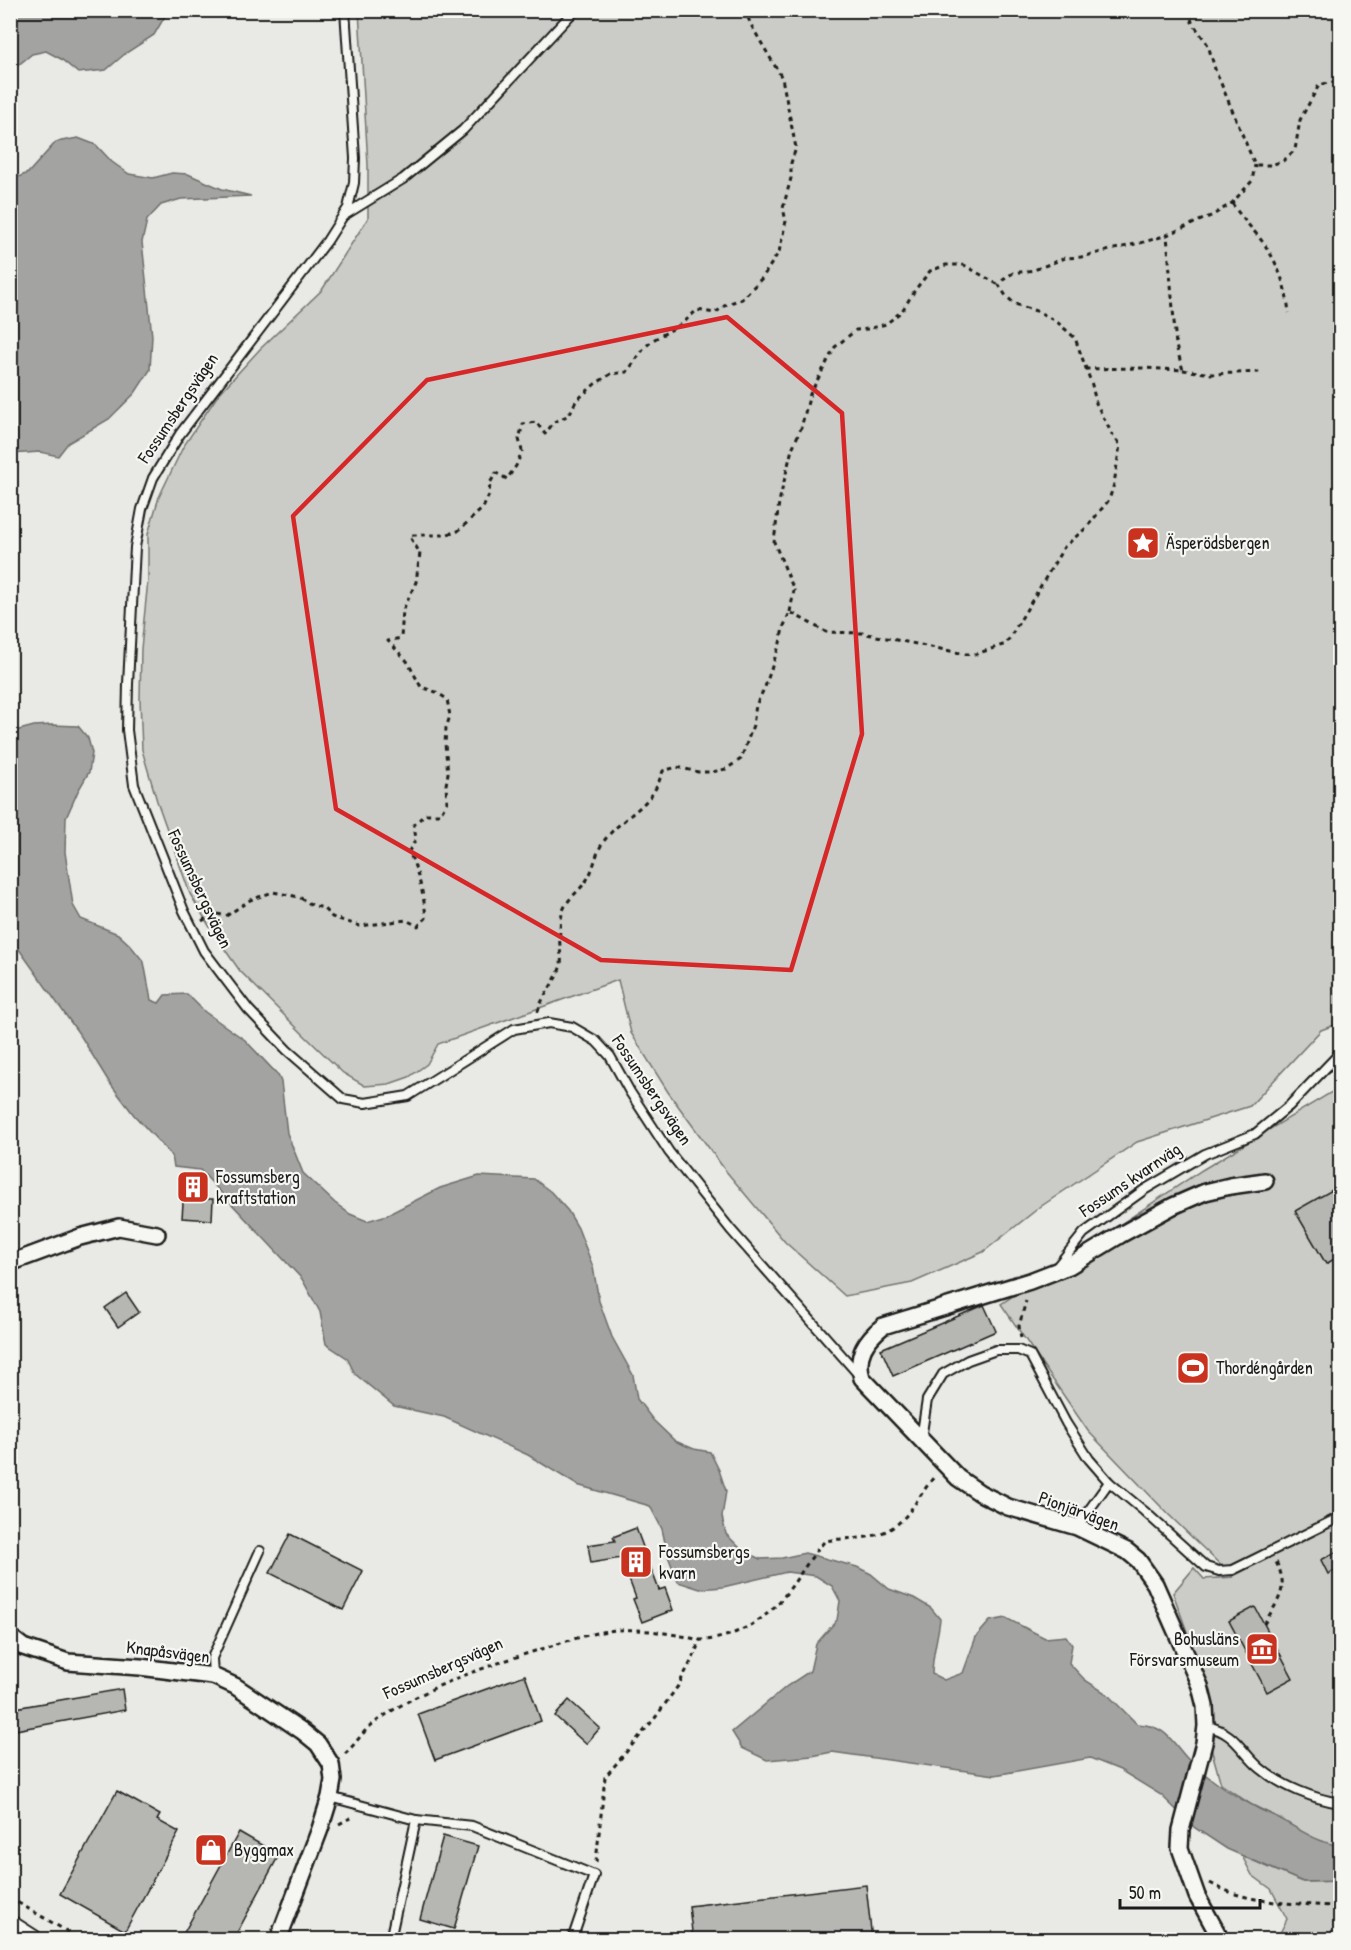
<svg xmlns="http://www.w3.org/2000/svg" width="1351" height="1950" font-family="'Patrick Hand',sans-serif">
<rect width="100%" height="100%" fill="#e9e9e5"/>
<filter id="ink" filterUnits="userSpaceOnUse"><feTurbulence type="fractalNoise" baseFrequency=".0167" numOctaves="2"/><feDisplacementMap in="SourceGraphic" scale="12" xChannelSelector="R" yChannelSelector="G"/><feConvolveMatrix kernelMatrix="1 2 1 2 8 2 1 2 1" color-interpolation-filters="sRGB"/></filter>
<g filter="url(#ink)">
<g fill="#cbcbc7" stroke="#747472" stroke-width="1.5">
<path d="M359,11h981v1012l-19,7 -71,76 -113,36 -97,65 -57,45 -71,31 -67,13 -60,-54 -60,-72 -57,-78 -37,-59 -13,-53 -180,64 -11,20 -18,13 -20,7 -24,2 -22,-13 -38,-37 -65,-65 -26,-37 -24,-40 -33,-93 -15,-51 -2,-51 1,-50 7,-69v-46l11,-37 24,-50 35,-52 42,-46 62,-59 46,-72v-53z"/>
<path d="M1340,1087v759l-10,-2 -23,-8 -26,-17 -29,-14 -31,-21 -12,-43 -6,-65 -30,-83 21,-25 10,11 29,-2 -64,-62 -81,-84 -87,-127 201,-134z"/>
<path d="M1242,1856l61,26 37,-1v58h-63l10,-20 -16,-30 -19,-14z"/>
</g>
<g fill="#a3a3a1" stroke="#6d6d6c" stroke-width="1.5">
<path d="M11,10h157v1l-14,24 -28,18 -20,17 -28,3 -17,-14 -15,-8 -14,3 -21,17z"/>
<path d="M78,138l18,7 16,17 17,12 24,4 19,-5 16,1 34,15 29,7 -70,3 -20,6 -14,15 -5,22 10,94 -2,34 -15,23 -26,26 -41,24 -10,13 -18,-4 -29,2v-274l17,-7 28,-31z"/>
<path d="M52,725l26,1 10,12 4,15 -3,19 -11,19 -12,27 -1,34 8,53 8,14 37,15 12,11 14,17 7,38 8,3 6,-8 22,-1 18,18 40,28 33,35 3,7 6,51 16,40 32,30 15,11 17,7 20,-6 53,-27 39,-12 55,3 17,13 17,19 10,17 15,39 6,34 13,36 21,38 4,24 16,21 22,21 19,8 16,3 9,18 7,21 -4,26 4,17 17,17 17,8 22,-1 23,-5 52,14 14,7 18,15 25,9 17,10 9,11c-2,19 -8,36 -8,55l12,6 19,-7 13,-36 14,-16 16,-3 39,20 21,-2 6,9 -3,18 16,17 22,14 30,30c26,1 33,14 48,32 6,7 14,13 21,19 14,11 31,22 46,30 10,6 20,9 30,15 19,11 36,22 58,26v35l-37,1 -76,-33 -32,-21 -34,-33 -41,-25 -30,-12 -95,17 -163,-23 -20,4 -45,4 -25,-12 -10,-16 55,-46 23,-15 6,-27 21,-24 3,-19 -8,-15 -16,-10 -29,-4 -64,15 -23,2 -22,-7 -10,-26 -6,-27 -12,-23 -73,-21 -49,-30 -84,-38 -50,-11 -39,-32 -8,-16 -21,-14 -6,-32 -18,-33 -102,-109 -26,-3 -2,-11 -38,-41 -25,-33 -27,-44 -71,-100v-206l23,-6z"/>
</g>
<g fill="#b6b6b3" stroke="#1c1c1c" stroke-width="1.5">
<path d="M185,1174l17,1 -1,24h12l-1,21 -30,-2z"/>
<path d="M1341,1185v70l-15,9 -31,-53z"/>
<path d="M126,1293l13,19 -21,15 -13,-19z"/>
<path d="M984,1305l12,26 -103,45 -12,-27z"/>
<path d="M636,1528l23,62 6,-2 8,22 -31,12 -9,-23 3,-1 -15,-40 -30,5 -3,-18 27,-4 -2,-4z"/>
<path d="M290,1534l73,37 -20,39 -73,-37z"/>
<path d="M1341,1549v18l-13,7 -7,-14z"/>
<path d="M1255,1607l38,71 -26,14 -38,-71z"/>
<path d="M525,1675l16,46 -106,39 -17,-46z"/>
<path d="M122,1689l3,21 -115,21v-22z"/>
<path d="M569,1700l31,28 -14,16 -31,-28z"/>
<path d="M117,1791l43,24 -3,5 22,12 -54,99 -65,-37z"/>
<path d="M239,1832l40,23 -46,85h-53z"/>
<path d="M443,1836l35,10 -24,83 -34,-10z"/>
<path d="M866,1885l6,55h-179l-4,-34z"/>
</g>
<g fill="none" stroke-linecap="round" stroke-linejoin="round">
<g stroke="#1c1c1c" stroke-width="12">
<g id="service">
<path d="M345,10l10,148 -1,25 -6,25 -21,33 -147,193 -27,44 -11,31 -7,38 -7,137 -1,46 7,55 50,126 20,40 44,58 39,41 56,49 22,4 43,-7 106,-67 35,-6 23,4 24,14 14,15 20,36 39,60 62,78 128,145"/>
<path d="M343,216l60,-37 60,-49 112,-120"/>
<path d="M1056,1268l28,-35 60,-43 61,-36 50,-20 34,-28 51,-53"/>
<path d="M921,1439l6,-39 16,-26 25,-14 28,-10h22l12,5 36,68 23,36 20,23 35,29 62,56 13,4 14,-1 107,-53"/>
<path d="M1077,1527l32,-45"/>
<path d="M213,1676l-1,-18 48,-107"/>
<path d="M1206,1726c30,6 34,25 54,42 21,18 54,31 80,35"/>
<path d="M330,1797l86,23 -26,120"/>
<path d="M416,1820l56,6 122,49 -22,65"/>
</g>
</g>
<g stroke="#1c1c1c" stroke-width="20">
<g id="minor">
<path d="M10,1263l70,-26 39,-10 38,7"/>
<path d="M10,1637l13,10 45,15 72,5 73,9 22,10 67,45 16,13 13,20 2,16 -3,17 -10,32 -42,111"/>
<path d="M1221,1940l-24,-44 -17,-48 1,-18 23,-87 2,-17 -1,-20 -5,-20 -45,-102 -17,-24 -11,-9 -50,-24 -69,-20 -28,-14 -22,-15 -96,-100c-7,-23 4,-38 21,-52l147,-45 39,-15 51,-31 53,-29 32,-14 25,-6 35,-5"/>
</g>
</g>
<g stroke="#1c1c1c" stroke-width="24">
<path id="tertiary" d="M10,1926l22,14"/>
</g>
<g stroke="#1c1c1c" stroke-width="3" stroke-dasharray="4.5 4.5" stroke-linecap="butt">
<path d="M1189,10l3,12 16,23 7,24 40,96h16l12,-4 12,-11 5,-30 19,-35 14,-3 7,2"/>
<path d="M1232,203c8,13 17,22 26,33 19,23 28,49 31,77"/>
<path d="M1085,369l57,-1 41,2 -7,-24 -9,-111"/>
<path d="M1183,370l29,4 49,-2"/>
<path d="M790,612l4,-22 -20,-48 5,-40 13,-53 9,-21 9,-34 25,-47 21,-17 12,-1 18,-5 16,-13 13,-21 15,-19 16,-6h18l35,20"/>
<path d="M202,921l12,-8 12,3 24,-16 23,-8 26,5 13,8 11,3 9,9 28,9 46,-6 12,6 8,-8c-2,-24 -8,-45 -17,-67l7,-12 -2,-14 11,-11h15l7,-12 -1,-17 2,-12 -3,-29 1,-16 4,-12 -3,-17 -11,-7 -15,-5 -14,-26 -19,-20 13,-3 2,-28 13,-28 4,-29 -10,-16 2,-2h32l14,-4 25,-23 6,-13 1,-12 6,-10 11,6 9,-13 6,-15 -3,-12 4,-15 13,-2 9,12 9,-12 15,-7 7,-14 19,-17 16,-10 16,-2 18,-25 8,-7 30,-17 14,-13 18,3 12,-9 15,-5 20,-21 17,-26 7,-31 -3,-13 8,-30v-15l5,-15 -14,-70 -31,-53 -6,-15"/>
<path d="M538,1012c4,-17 16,-27 22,-44 3,-9 0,-14 0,-22 -1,-11 0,-22 2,-32 3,-14 17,-22 24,-33 8,-11 9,-26 16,-37 12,-19 32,-29 46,-45 8,-8 11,-18 15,-28l14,-4 21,5h14l14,-3 15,-10 12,-34 3,-20 9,-18 15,-44 3,-15 7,-16 36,20 36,1 103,21h11l30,-10 58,-97 22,-19 23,-28 5,-16 6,-39 -8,-11 -16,-31 -4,-18 -17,-47 -18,-16 -18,-10 -24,-8 -9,-8 -7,-11 4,-5 10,-7 21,-3 31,-12 16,-1 63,-15 23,-7 46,-20 19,-12 20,-22 3,-16"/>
<path d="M1021,1338l-2,-12 7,-25"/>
<path d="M1264,1624c14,-24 26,-35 12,-62"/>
<path d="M345,1754c10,-9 17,-22 28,-30 48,-37 117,-59 175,-77 23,-7 47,-16 71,-17 21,-1 42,2 63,6 6,1 12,3 18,4 18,1 42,-9 56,-18 33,-22 43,-52 68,-80 13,-5 29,-2 43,-5 41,-8 44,-33 68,-61"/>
<path d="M339,1824l15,-8"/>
<path d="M596,1862l9,-85 50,-59 23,-32 16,-30 6,-16"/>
<path d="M1210,1883c38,21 79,20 122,23l8,-2"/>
<path d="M10,1898l72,42"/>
</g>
<use href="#service" stroke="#f6f6f2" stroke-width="8"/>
<use href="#minor" stroke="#f6f6f2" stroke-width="15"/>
<use href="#tertiary" stroke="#f6f6f2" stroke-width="20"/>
</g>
</g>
<path fill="none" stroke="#d62828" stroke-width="4.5" stroke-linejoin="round" d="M727,317l115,96 20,321 -71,236 -190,-10 -265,-151 -43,-293 134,-136z"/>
<defs>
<g id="sight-square" transform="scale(1.725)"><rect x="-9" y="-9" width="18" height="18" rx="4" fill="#c8321e" stroke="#f6f6f2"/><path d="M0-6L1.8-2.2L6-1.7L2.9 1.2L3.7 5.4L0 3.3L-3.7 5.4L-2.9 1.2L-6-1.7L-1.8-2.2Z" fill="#fff"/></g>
<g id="building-square" transform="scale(1.725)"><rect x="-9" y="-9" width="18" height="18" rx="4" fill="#c8321e" stroke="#f6f6f2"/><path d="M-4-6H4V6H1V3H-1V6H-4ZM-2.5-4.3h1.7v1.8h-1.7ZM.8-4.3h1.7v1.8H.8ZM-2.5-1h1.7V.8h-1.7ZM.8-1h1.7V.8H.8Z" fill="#fff"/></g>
<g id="stadium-square" transform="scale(1.725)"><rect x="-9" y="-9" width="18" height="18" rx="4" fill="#c8321e" stroke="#f6f6f2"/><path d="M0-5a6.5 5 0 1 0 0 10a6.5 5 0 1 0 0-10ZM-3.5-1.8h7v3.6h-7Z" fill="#fff"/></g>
<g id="museum-square" transform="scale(1.725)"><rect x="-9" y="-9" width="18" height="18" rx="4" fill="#c8321e" stroke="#f6f6f2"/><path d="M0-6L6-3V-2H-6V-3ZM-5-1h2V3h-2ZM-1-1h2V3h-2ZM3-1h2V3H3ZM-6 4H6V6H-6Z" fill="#fff"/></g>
<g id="shop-square" transform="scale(1.725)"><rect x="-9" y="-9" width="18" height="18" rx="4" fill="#c8321e" stroke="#f6f6f2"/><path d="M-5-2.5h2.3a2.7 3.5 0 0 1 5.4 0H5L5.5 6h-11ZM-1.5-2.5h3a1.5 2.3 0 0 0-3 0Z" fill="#fff"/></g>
</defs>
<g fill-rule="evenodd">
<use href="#sight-square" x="1143" y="543"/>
<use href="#building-square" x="193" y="1187"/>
<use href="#stadium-square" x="1193" y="1368"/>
<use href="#building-square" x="636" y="1562"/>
<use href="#museum-square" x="1262" y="1649"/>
<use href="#shop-square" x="211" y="1850"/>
</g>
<g text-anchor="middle" stroke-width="4.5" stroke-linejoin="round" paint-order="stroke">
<g font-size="18" fill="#1c1c1c" stroke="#f6f6f2">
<text transform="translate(178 408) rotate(-56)" y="6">Fossumsbergsvägen</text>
<text transform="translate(200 889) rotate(65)" y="6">Fossumsbergsvägen</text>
<text transform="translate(652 1090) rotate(56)" y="6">Fossumsbergsvägen</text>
<text transform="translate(1130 1180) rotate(-34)" y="6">Fossums kvarnväg</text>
<text transform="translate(1079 1511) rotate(20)" y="6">Pionjärvägen</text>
<text transform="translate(168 1652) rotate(7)" y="6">Knapåsvägen</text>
<text transform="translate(443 1668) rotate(-24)" y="6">Fossumsbergsvägen</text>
</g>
<g font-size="18" fill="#1c1c1c" stroke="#f6f6f2" text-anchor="start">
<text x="1166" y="549">Äsperödsbergen</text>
<text x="216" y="1183">Fossumsberg<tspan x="216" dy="21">kraftstation</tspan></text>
<text x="1216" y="1374">Thordéngården</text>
<text x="659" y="1558">Fossumsbergs<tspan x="659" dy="21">kvarn</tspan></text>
<text x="1239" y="1645" text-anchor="end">Bohusläns<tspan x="1239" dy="21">Försvarsmuseum</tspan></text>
<text x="234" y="1856">Byggmax</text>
</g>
</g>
<rect width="1351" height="1950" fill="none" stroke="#f6f6f2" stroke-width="36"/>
<rect x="18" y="18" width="1315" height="1914" fill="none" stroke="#1c1c1c" stroke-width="2" filter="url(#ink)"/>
<path d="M1120 1899v9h140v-9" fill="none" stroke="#1c1c1c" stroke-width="3"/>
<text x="1129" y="1899" font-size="18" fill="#1c1c1c" stroke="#f6f6f2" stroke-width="4.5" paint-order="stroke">50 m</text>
</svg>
